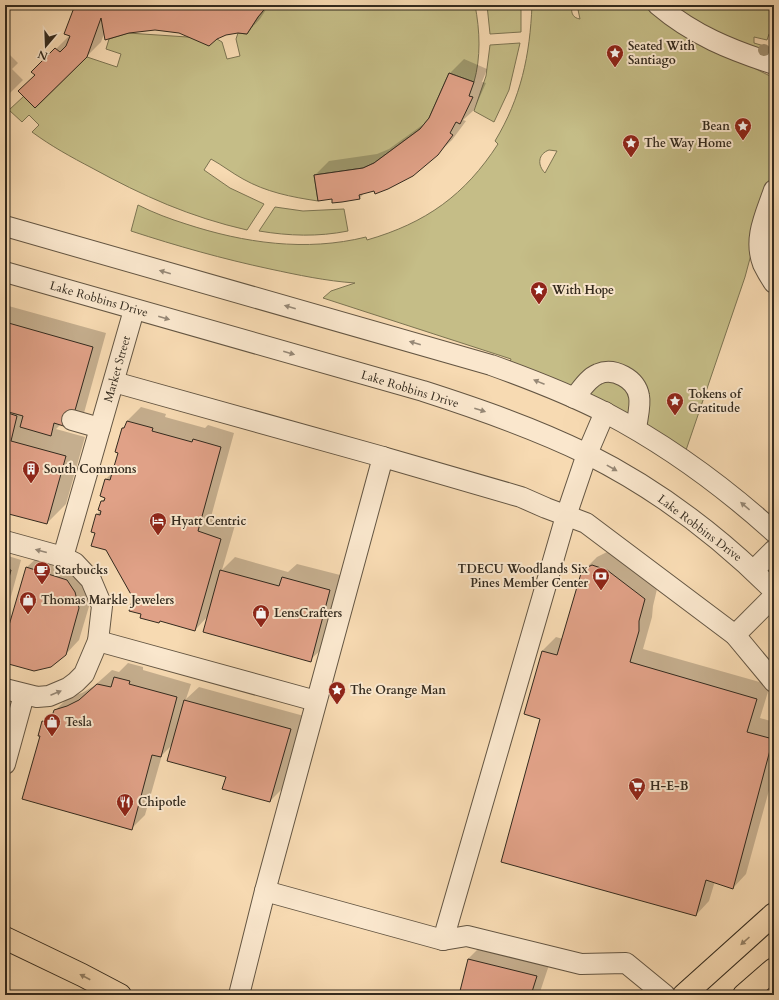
<svg xmlns="http://www.w3.org/2000/svg" width="779" height="1000" font-family="Cardo,serif">
<rect width="100%" height="100%" fill="#f7dab2"/>
<filter id="stains"><feTurbulence type="fractalNoise" baseFrequency=".005" numOctaves="4"/><feColorMatrix values="0 0 0 0 .2 0 0 0 0 .09 0 0 0 0 .02 0 0 0 .5 -.17"/></filter>
<radialGradient id="worn" r=".72"><stop offset=".6" stop-color="#630" stop-opacity="0"/><stop offset="1" stop-color="#630" stop-opacity=".3"/></radialGradient>
<g fill="#c5bd87" stroke="#7c7452" fill-rule="evenodd">
<path d="M268,5h207c5,26 6,52 -1,77l-25,-9 -20,45 -9,11 -46,34 -11,5 -49,7 4,26c-27,-4 -52,-9 -75,-22 -11,-6 -21,-14 -32,-20l-7,11 26,18 34,16 -17,26c-57,-13 -104,-34 -155,-62 -21,-11 -41,-22 -60,-36l7,-7 -10,-10 -7,7 -13,-12 15,-14 11,12 52,-51 30,10 4,-13 -15,-5 3,-10 19,-6 89,6 5,3 5,17 13,-3 -4,-17 2,-6 9,1 11,-17z"/>
<path d="M487,5h34v27l-31,2z"/>
<path d="M532,5h41c-3,6 -1,13 7,14l-3,-14h197v26l-5,3 -2,6 -13,-3v6l20,6v6l-20,-6v19l20,10v91l-29,108 -62,182 -176,-88 4,-12 -188,-61 8,-7 24,-8c-29,-2 -57,-8 -85,-14 -47,-10 -93,-23 -139,-38l7,-26c16,8 32,14 48,19 58,19 120,28 180,13l1,3c59,-17 98,-45 131,-96l-3,-3c26,-43 35,-86 37,-136zM549,150l8,1 -12,22c-8,-8 -7,-19 4,-23z"/>
<path d="M520,43l-11,47 -15,32 -20,-11 12,-35 4,-31z"/>
<path d="M275,207l28,4 41,-2 4,22c-30,6 -59,5 -89,0z"/>
</g>
<g fill="#0003">
<path d="M76,5h193l-9,14 -13,14 -9,-1h-59l-24,-3 -50,2 -4,11 -14,14 -51,19 -3,-3 37,-37z"/>
<path d="M5,50l13,13 -6,6 11,11 -18,18z"/>
<path d="M464,59l23,10 -5,13 4,1 -12,27 -11,10 3,1 -14,19 -25,24 -52,25 -10,3 -5,6h-27l-18,-23 14,-14 48,-7 12,-5 39,-28 22,-48z"/>
<path d="M5,305l101,28 -22,80 -14,14 -9,-3 -5,5 29,8 -19,67 -19,19 -42,-11z"/>
<path d="M141,407l25,7 -1,3 40,11 3,-3 26,8 -23,84 24,8 -13,45 13,-13 53,15 9,-8 47,12 -20,71 -14,13 -102,-44 -13,14 -53,-17 -46,-81 1,-18 4,-4 1,-9 4,-4 -5,-2 5,-16 8,-8 5,-19 4,-24 3,-3 1,-4z"/>
<path d="M607,552l13,5 38,28 -5,21 -1,11 -9,32 127,36 -10,33 14,4v50l-28,102 -13,14 -18,-7 -6,20 -13,14 -154,-197 -17,-5 17,-62 14,-14 7,2 20,-68 14,-14z"/>
<path d="M41,554l40,13 12,26 -14,47 -14,15 -60,7v-19l22,-76z"/>
<path d="M5,555l16,5 -16,58z"/>
<path d="M128,663l15,4v3l48,14 -5,15 13,-12 105,29 -20,71 -14,14 -43,-24 -54,-33 -11,11 -17,60 -14,14 -90,-94 2,-13 26,-25 13,-4 12,-7 18,-16 7,2z"/>
<path d="M5,699h3l-3,10z"/>
<path d="M482,945l68,17 -11,33h-78l7,-36z"/>
</g>
<g fill="#e0a187" stroke="#332a1e">
<path d="M75,5h193l-10,12 -11,17 -9,-1 -12,2 -9,4 -8,7 -30,-13 -24,-3 -26,3 -24,7 -4,-22 -14,39 -52,51 -17,-17 17,-16 -4,-3 24,-24 5,4 6,-6 4,-10 -6,-2z"/>
<path d="M449,73l25,9 -5,14 4,1 -13,27 -4,-2 -6,11 3,2 -15,20 -25,21 -25,13 -13,5 -1,-3 -15,4 1,4 -18,3 -10,1v-4l-14,2 -4,-26 49,-7 11,-5 46,-34 9,-11z"/>
<path d="M5,322l88,25 -23,81 -16,-5 -3,13 -31,-9 3,-11 -18,-5z"/>
<path d="M5,412l12,4 -6,25 55,15 -19,68 -42,-11z"/>
<path d="M127,421l26,7 -1,3 40,11 1,-3 28,8 -23,84 23,8 -26,92 -35,-10 -1,2 -19,-5 1,-4 -12,-3 4,-13 -27,-48 -15,-4 4,-13 -4,-1 5,-18 4,1 1,-4 -3,-1 3,-9h3l1,-3 -5,-2 5,-17 5,1 8,-27 -3,-1 7,-24h2z"/>
<path d="M592,565l15,5 38,29 -6,22v10l-9,31 127,37 -10,33 26,7 -40,150 -27,-9 -10,36 -195,-54 39,-143 -16,-5 18,-63 15,4 25,-85z"/>
<path d="M26,567l41,13 8,12 4,16 -13,47 -15,12 -17,4 -29,-8v-24z"/>
<path d="M5,569l6,1 -6,23z"/>
<path d="M220,570l59,16 3,-9 48,13 -19,72 -108,-30z"/>
<path d="M114,677l16,4 -1,3 48,13 -16,60 -9,-2 -20,75 -110,-31 18,-63h-2l4,-15 8,2 4,-13 13,-4 12,-6 18,-16 14,3z"/>
<path d="M184,700l107,29 -21,73 -48,-13 4,-12 -59,-16z"/>
<path d="M468,959l69,17 -6,19h-72z"/>
</g>
<g fill="none" stroke-linecap="round" stroke-linejoin="round">
<g stroke="#645643" stroke-width="22">
<g id="minor">
<path d="M658,5c35,30 73,45 116,59"/>
<path d="M774,190c-8,24 -21,48 -11,74 3,6 7,13 11,19"/>
<path d="M5,226l486,139c39,14 78,29 115,48 61,32 117,73 168,119"/>
<path d="M5,272l418,119c56,18 111,37 164,63 68,34 133,83 187,137"/>
<path d="M114,382l269,75"/>
<path d="M574,398c7,-8 14,-20 24,-24 16,-7 38,5 41,22 2,10 -2,23 -3,33"/>
<path d="M72,420l28,8"/>
<path d="M5,541l58,16 12,6 16,17 11,26 -4,35 -14,33 -8,8 -8,6 -19,8 -12,1 -32,-8"/>
<path d="M63,557l71,-247"/>
<path d="M754,570l20,-20"/>
<path d="M735,635l39,-39"/>
<path d="M98,641l218,60"/>
<path d="M5,764l19,-69"/>
<path d="M265,891l178,49 24,-4 114,28 45,-1 39,32"/>
<path d="M443,940l123,-424 21,-62 18,-42"/>
<path d="M239,995l26,-104 118,-434 138,40 25,11 40,15 149,112 39,47"/>
</g>
</g>
<g stroke="#332a1e" stroke-width="24">
<g id="major">
<path d="M5,938l77,37 38,20"/>
<path d="M684,995l90,-81"/>
<path d="M744,995l30,-26"/>
</g>
</g>
<use href="#minor" stroke="#fae7cd" stroke-width="20"/>
<use href="#major" stroke="#f7dab2" stroke-width="22"/>
</g>
<circle fill="#a08e6f" cx="764" cy="50" r="6"/>
<defs><path id="oneway-solid" d="M-6-.8H1V-3.2L6.5 0L1 3.2V.8H-6Z"/></defs>
<g fill="#968876">
<use href="#oneway-solid" transform="translate(165 272) rotate(-164)"/>
<use href="#oneway-solid" transform="translate(290 307) rotate(-164)"/>
<use href="#oneway-solid" transform="translate(164 318) rotate(16)"/>
<use href="#oneway-solid" transform="translate(415 343) rotate(-164)"/>
<use href="#oneway-solid" transform="translate(289 353) rotate(16)"/>
<use href="#oneway-solid" transform="translate(539 382) rotate(-158)"/>
<use href="#oneway-solid" transform="translate(480 410) rotate(18)"/>
<use href="#oneway-solid" transform="translate(612 468) rotate(29)"/>
<use href="#oneway-solid" transform="translate(745 506) rotate(-140)"/>
<use href="#oneway-solid" transform="translate(41 551) rotate(-165)"/>
<use href="#oneway-solid" transform="translate(56 693) rotate(-23)"/>
</g>
<g fill="#958268">
<use href="#oneway-solid" transform="translate(745 941) rotate(138)"/>
<use href="#oneway-solid" transform="translate(85 977) rotate(-152)"/>
</g>
<defs>
<g id="sight-pin" transform="scale(0.9)"><path d="M0 17L-7.5 6A9.5 9.5 0 1 1 7.5 6Z" fill="#8f2418" stroke="#fae7cd"/><path d="M0-6L1.8-2.2L6-1.7L2.9 1.2L3.7 5.4L0 3.3L-3.7 5.4L-2.9 1.2L-6-1.7L-1.8-2.2Z" fill="#fff"/></g>
<g id="building-pin" transform="scale(0.9)"><path d="M0 17L-7.5 6A9.5 9.5 0 1 1 7.5 6Z" fill="#8f2418" stroke="#fae7cd"/><path d="M-4-6H4V6H1V3H-1V6H-4ZM-2.5-4.3h1.7v1.8h-1.7ZM.8-4.3h1.7v1.8H.8ZM-2.5-1h1.7V.8h-1.7ZM.8-1h1.7V.8H.8Z" fill="#fff"/></g>
<g id="hotel-pin" transform="scale(0.9)"><path d="M0 17L-7.5 6A9.5 9.5 0 1 1 7.5 6Z" fill="#8f2418" stroke="#fae7cd"/><path d="M-6-4.5h1.5V1H6V5H4.5V3h-9V5H-6ZM-4 0a1.8 1.8 0 1 1 3.6 0ZM.5 0V-2.5h3Q6-2.5 6 0Z" fill="#fff"/></g>
<g id="cafe-pin" transform="scale(0.9)"><path d="M0 17L-7.5 6A9.5 9.5 0 1 1 7.5 6Z" fill="#8f2418" stroke="#fae7cd"/><path d="M-5.5-4.5H6V0H3Q3 3.5 0 3.5H-2.5Q-5.5 3.5-5.5 0ZM3-3.2v2h1.7v-2ZM-6 4.5H4V6H-6Z" fill="#fff"/></g>
<g id="bank-pin" transform="scale(0.9)"><path d="M0 17L-7.5 6A9.5 9.5 0 1 1 7.5 6Z" fill="#8f2418" stroke="#fae7cd"/><path d="M-6-4H6V4H-6ZM0-2.3a2.3 2.3 0 1 0 0 4.6a2.3 2.3 0 1 0 0-4.6Z" fill="#fff"/></g>
<g id="shop-pin" transform="scale(0.9)"><path d="M0 17L-7.5 6A9.5 9.5 0 1 1 7.5 6Z" fill="#8f2418" stroke="#fae7cd"/><path d="M-5-2.5h2.3a2.7 3.5 0 0 1 5.4 0H5L5.5 6h-11ZM-1.5-2.5h3a1.5 2.3 0 0 0-3 0Z" fill="#fff"/></g>
<g id="supermarket-pin" transform="scale(0.9)"><path d="M0 17L-7.5 6A9.5 9.5 0 1 1 7.5 6Z" fill="#8f2418" stroke="#fae7cd"/><path d="M-6-5.5h2.5l.6 2H6L4.5 2H-2.5L-4.4-4H-6ZM-1.5 3.2a1.3 1.3 0 1 0 .1 0ZM3 3.2a1.3 1.3 0 1 0 .1 0Z" fill="#fff"/></g>
<g id="restaurant-pin" transform="scale(0.9)"><path d="M0 17L-7.5 6A9.5 9.5 0 1 1 7.5 6Z" fill="#8f2418" stroke="#fae7cd"/><path d="M-5-6h1v4h1v-4h1v4h1v-4h1v5L-1.5 .5V6h-2V.5L-5-1ZM5-6V6H3V1.5H1.5Q1.5-4 5-6Z" fill="#fff"/></g>
</defs>
<g fill-rule="evenodd">
<use href="#sight-pin" x="615" y="53"/>
<use href="#sight-pin" x="743" y="126"/>
<use href="#sight-pin" x="631" y="143"/>
<use href="#sight-pin" x="539" y="290"/>
<use href="#sight-pin" x="675" y="401"/>
<use href="#building-pin" x="31" y="469"/>
<use href="#hotel-pin" x="158" y="521"/>
<use href="#cafe-pin" x="42" y="570"/>
<use href="#bank-pin" x="601" y="576"/>
<use href="#shop-pin" x="28" y="600"/>
<use href="#shop-pin" x="261" y="613"/>
<use href="#sight-pin" x="337" y="690"/>
<use href="#shop-pin" x="52" y="722"/>
<use href="#supermarket-pin" x="637" y="786"/>
<use href="#restaurant-pin" x="125" y="802"/>
</g>
<g text-anchor="middle" stroke-width="4" stroke-linejoin="round" paint-order="stroke">
<g font-size="12" font-weight="bold" fill="#332a1e" stroke="#fae7cd" text-anchor="start">
<text x="628" y="50">Seated With<tspan x="628" dy="14">Santiago</tspan></text>
<text x="730" y="130" text-anchor="end">Bean</text>
<text x="644" y="147">The Way Home</text>
<text x="552" y="294">With Hope</text>
<text x="688" y="398">Tokens of<tspan x="688" dy="14">Gratitude</tspan></text>
<text x="44" y="473">South Commons</text>
<text x="171" y="525">Hyatt Centric</text>
<text x="588" y="573" text-anchor="end">TDECU Woodlands Six<tspan x="588" dy="14">Pines Member Center</tspan></text>
<text x="55" y="574">Starbucks</text>
<text x="41" y="604">Thomas Markle Jewelers</text>
<text x="274" y="617">LensCrafters</text>
<text x="350" y="694">The Orange Man</text>
<text x="65" y="726">Tesla</text>
<text x="650" y="790">H-E-B</text>
<text x="138" y="806">Chipotle</text>
</g>
<g font-size="12" fill="#332a1e" stroke="#fae7cd">
<text transform="translate(99 299) rotate(16)" y="4">Lake Robbins Drive</text>
<text transform="translate(117 369) rotate(-74)" y="4">Market Street</text>
<text transform="translate(410 389) rotate(17)" y="4">Lake Robbins Drive</text>
<text transform="translate(700 528) rotate(37)" y="4">Lake Robbins Drive</text>
</g>
</g>
<rect width="779" height="1000" fill="none" stroke="#f7dab2" stroke-width="20"/>
<rect x="6" y="6" width="767" height="988" fill="none" stroke="#332a1e" stroke-width="2"/>
<rect x="10" y="10" width="759" height="980" fill="none" stroke="#332a1e"/>
<g transform="translate(46 46) rotate(199)" stroke="#fae7cd" stroke-width="3" paint-order="stroke">
<path d="M0-3L7 15L0 10L-7 15Z" fill="#332a1e"/>
<text y="-6" font-size="11" font-weight="bold" text-anchor="middle" fill="#332a1e">N</text>
</g>
<rect width="100%" height="100%" filter="url(#stains)"/>
<rect width="100%" height="100%" fill="url(#worn)"/>
</svg>
